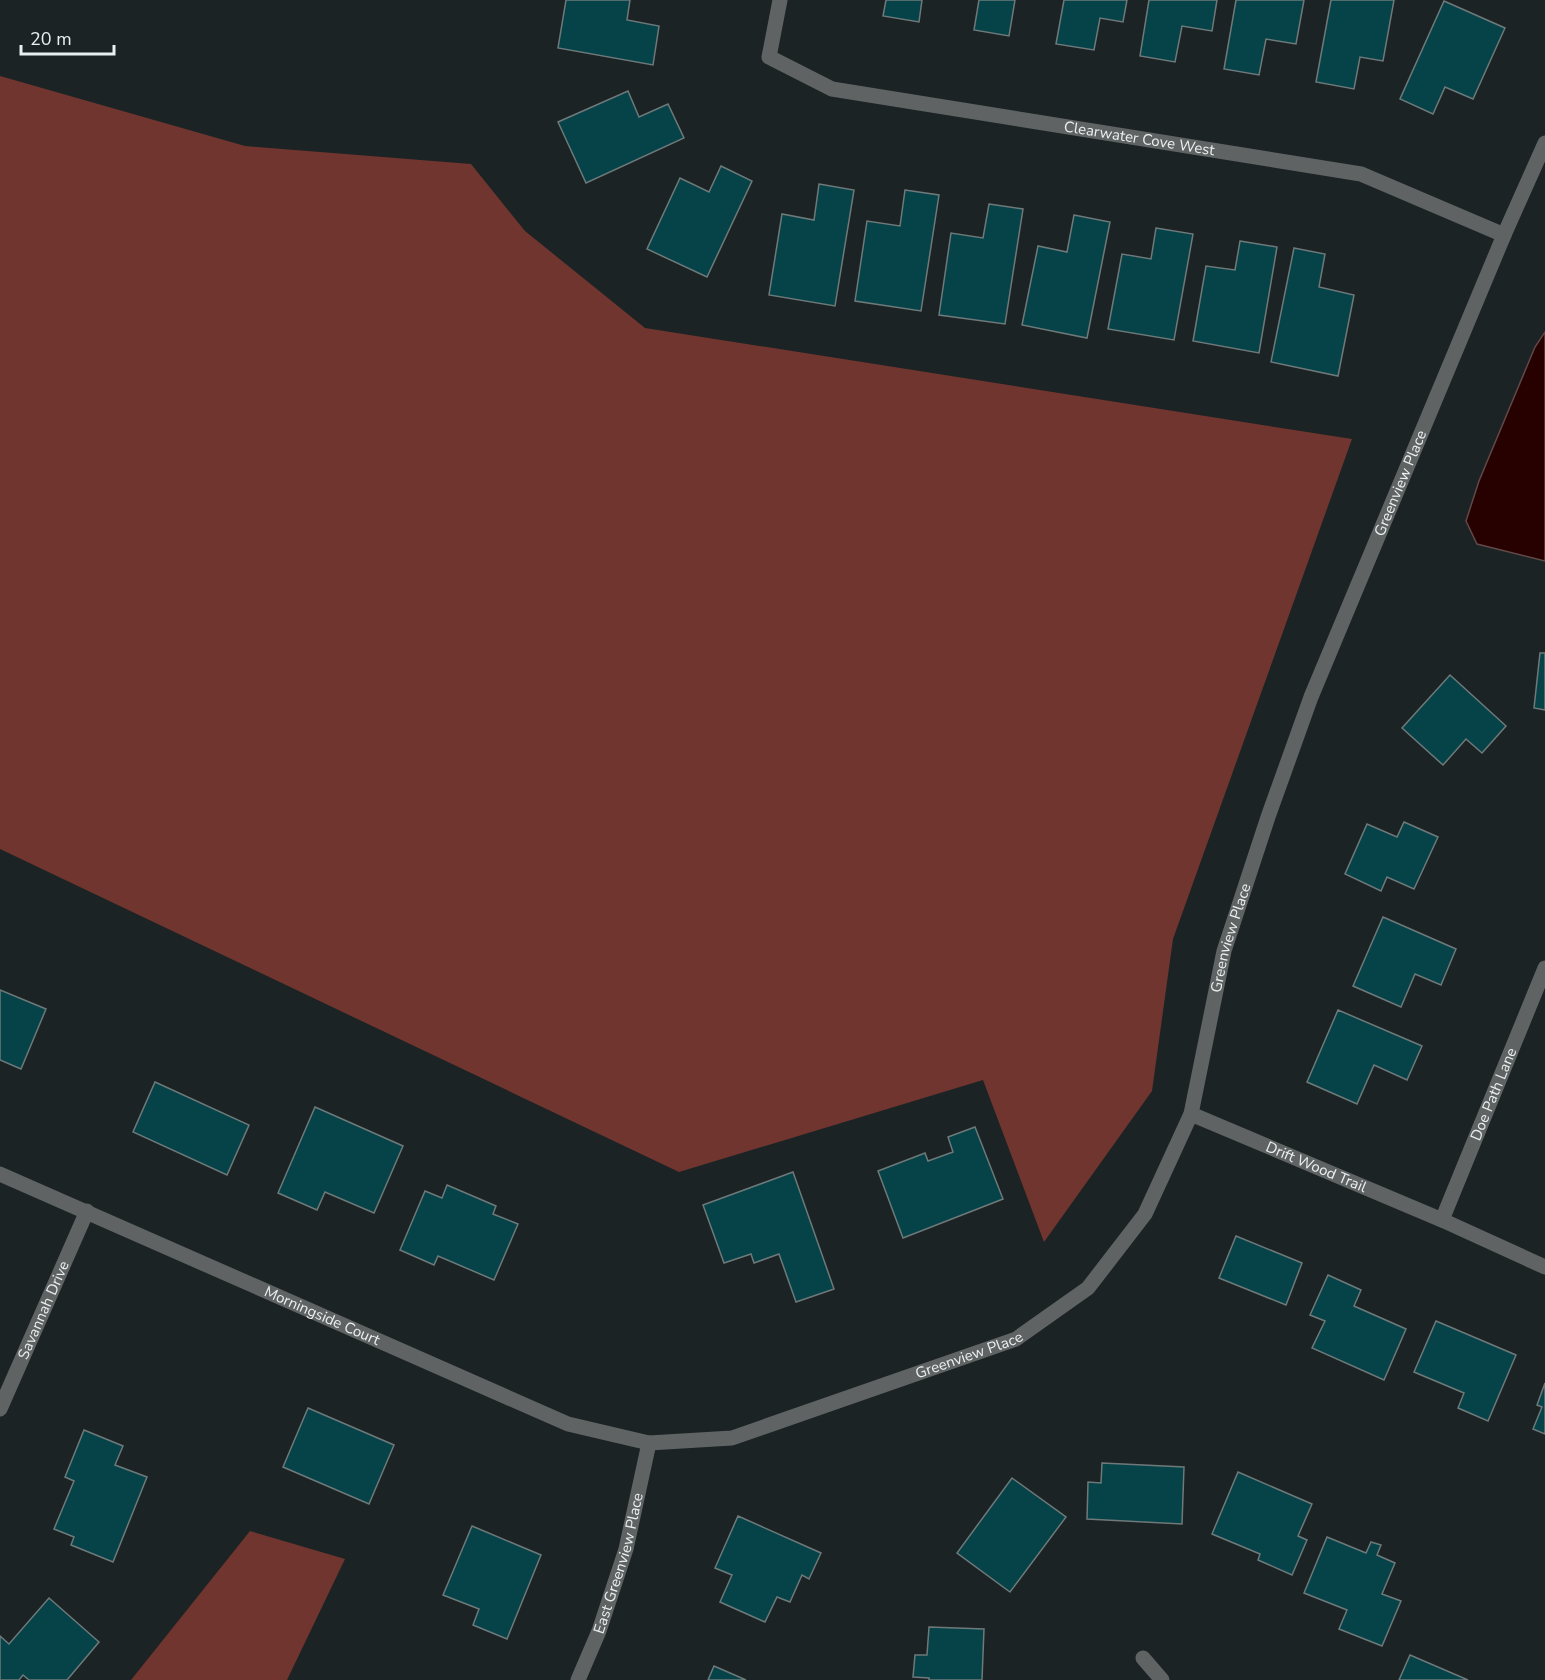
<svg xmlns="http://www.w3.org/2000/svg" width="1545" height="1680" font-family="'Nunito Sans',sans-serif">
<rect width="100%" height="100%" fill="#1b2324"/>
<g fill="#70352f">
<path d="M0,76l245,70 226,18 54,67 120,97 707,111 -179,500 -21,152 -108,151 -61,-162 -304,92 -679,-323z"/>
<path d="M250,1531l95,28 -58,121h-156z"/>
</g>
<path fill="#270000" stroke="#624848" stroke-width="1.5" d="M1545,332v229l-68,-17 -11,-23 13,-40 56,-134z"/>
<g fill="#054349" stroke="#6f797a" stroke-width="1.5">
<path d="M566,0h64l-3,20 32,6 -6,39 -95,-17z"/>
<path d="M886,0h36l-3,22 -36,-6z"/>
<path d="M979,0h36l-6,36 -35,-6z"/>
<path d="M1064,0h63l-4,22 -23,-4 -6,32 -38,-6z"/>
<path d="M1149,0h68l-5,31 -30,-5 -7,36 -35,-6z"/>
<path d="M1236,0h68l-8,44 -30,-5 -7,36 -35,-6z"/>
<path d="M1331,0h63l-11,61 -23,-4 -6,32 -38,-7z"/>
<path d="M1444,1l61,27 -32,71 -28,-12 -12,27 -33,-15z"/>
<path d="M628,91l11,26 29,-13 16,34 -98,45 -28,-61z"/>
<path d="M721,166l31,15 -45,96 -60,-28 33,-71 29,14z"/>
<path d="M819,184l35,6 -19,116 -66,-11 13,-81 32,6z"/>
<path d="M905,190l34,5 -18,116 -66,-10 12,-80 33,5z"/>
<path d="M989,204l34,5 -18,115 -66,-9 12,-82 32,5z"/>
<path d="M1074,215l36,7 -23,116 -65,-13 16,-79 29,6z"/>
<path d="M1156,228l37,6 -19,106 -66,-11 14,-75 29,5z"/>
<path d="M1240,241l37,6 -18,106 -66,-12 13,-75 29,4z"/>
<path d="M1294,248l31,6 -6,33 35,8 -16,81 -67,-14z"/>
<path d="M1540,653h5v57l-11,-2z"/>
<path d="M1450,675l56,51 -24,27 -16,-14 -23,26 -41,-37z"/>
<path d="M1404,822l34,15 -24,52 -27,-12 -6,14 -36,-17 22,-50 30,13z"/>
<path d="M1383,917l73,32 -15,36 -26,-11 -14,33 -48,-21z"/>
<path d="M0,990l46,19 -25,60 -21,-9z"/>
<path d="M1338,1010l84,36 -15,34 -33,-15 -17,39 -50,-22z"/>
<path d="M155,1082l94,43 -22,50 -94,-43z"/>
<path d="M315,1107l88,39 -29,67 -49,-21 -8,18 -39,-17z"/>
<path d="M975,1127l28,72 -100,39 -25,-67 47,-18 3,8 25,-9 -5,-15z"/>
<path d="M793,1172l41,117 -38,13 -17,-48 -25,9 -3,-9 -27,9 -21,-58z"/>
<path d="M447,1185l49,21 -3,8 25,10 -24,56 -56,-24 -4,9 -34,-15 25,-59 17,7z"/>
<path d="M1236,1236l66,27 -16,42 -67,-27z"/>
<path d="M1328,1275l33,15 -7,16 52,23 -22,51 -72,-32 13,-27 -15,-6z"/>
<path d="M1436,1321l80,34 -28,66 -30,-13 6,-15 -50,-21z"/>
<path d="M1545,1383v51l-12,-5 9,-22 -5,-2z"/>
<path d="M308,1408l86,37 -25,59 -86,-37z"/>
<path d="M84,1430l39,16 -8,19 32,12 -34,85 -42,-17 3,-8 -20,-8 20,-48 -9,-4z"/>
<path d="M1102,1463l82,4 -2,57 -95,-5 1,-37 13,1z"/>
<path d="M1238,1472l74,32 -14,32 9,4 -15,35 -34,-15 2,-6 -48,-20z"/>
<path d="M1012,1478l54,39 -56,75 -53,-39z"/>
<path d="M738,1516l83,37 -12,26 -7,-4 -12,27 -13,-5 -12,25 -45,-20 12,-27 -17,-7z"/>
<path d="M472,1526l69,29 -34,84 -34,-14 6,-16 -36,-14z"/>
<path d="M1327,1537l39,16 5,-11 10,3 -4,10 18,8 -13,31 19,7 -19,45 -43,-17 8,-19 -43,-17z"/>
<path d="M49,1598l50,44 -32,38h-38l-6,-5 -4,5h-19v-44l9,8z"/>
<path d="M929,1627l55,2 -2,51h-53v-2l-16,-1 2,-22h12z"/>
<path d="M1410,1655l58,25h-69z"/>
<path d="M714,1666l32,14h-38z"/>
</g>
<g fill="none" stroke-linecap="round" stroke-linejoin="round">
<g stroke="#5f6364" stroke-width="15">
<path id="s1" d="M780,0l-11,57 63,32 529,85 143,61"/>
<path id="s2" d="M1191,1114l251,106 103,47"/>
<path id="s3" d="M0,1174l568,250 81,19 83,-5 284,-99 72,-51 57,-74 46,-100 33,-163 44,-134 43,-120 193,-462 41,-92"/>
<path id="s4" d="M1442,1220l103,-252"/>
<path id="s5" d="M0,1409l87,-198"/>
<path d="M1143,1658l19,22"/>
<path id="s6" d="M578,1680l21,-49 27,-82 23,-106"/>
</g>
</g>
<g text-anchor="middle" stroke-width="4.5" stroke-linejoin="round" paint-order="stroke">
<g font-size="15" fill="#eaf0f0" stroke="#1b2324">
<text dy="5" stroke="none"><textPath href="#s1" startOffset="440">Clearwater Cove West</textPath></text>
<text dy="5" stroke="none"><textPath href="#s3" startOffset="2046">Greenview Place</textPath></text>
<text dy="5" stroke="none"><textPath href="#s3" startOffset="1560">Greenview Place</textPath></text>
<text dy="5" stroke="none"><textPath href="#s4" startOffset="136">Doe Path Lane</textPath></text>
<text dy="5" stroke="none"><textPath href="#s2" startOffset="136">Drift Wood Trail</textPath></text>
<text dy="5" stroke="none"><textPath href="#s5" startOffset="108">Savannah Drive</textPath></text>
<text dy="5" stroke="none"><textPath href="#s3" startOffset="352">Morningside Court</textPath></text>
<text dy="5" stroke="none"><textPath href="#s3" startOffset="1038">Greenview Place</textPath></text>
<text dy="5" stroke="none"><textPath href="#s6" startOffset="124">East Greenview Place</textPath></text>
</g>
</g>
<path d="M21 45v9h93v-9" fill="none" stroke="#eaf0f0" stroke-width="3"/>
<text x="30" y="45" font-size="18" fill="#eaf0f0" stroke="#1b2324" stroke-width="4.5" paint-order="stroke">20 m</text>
</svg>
